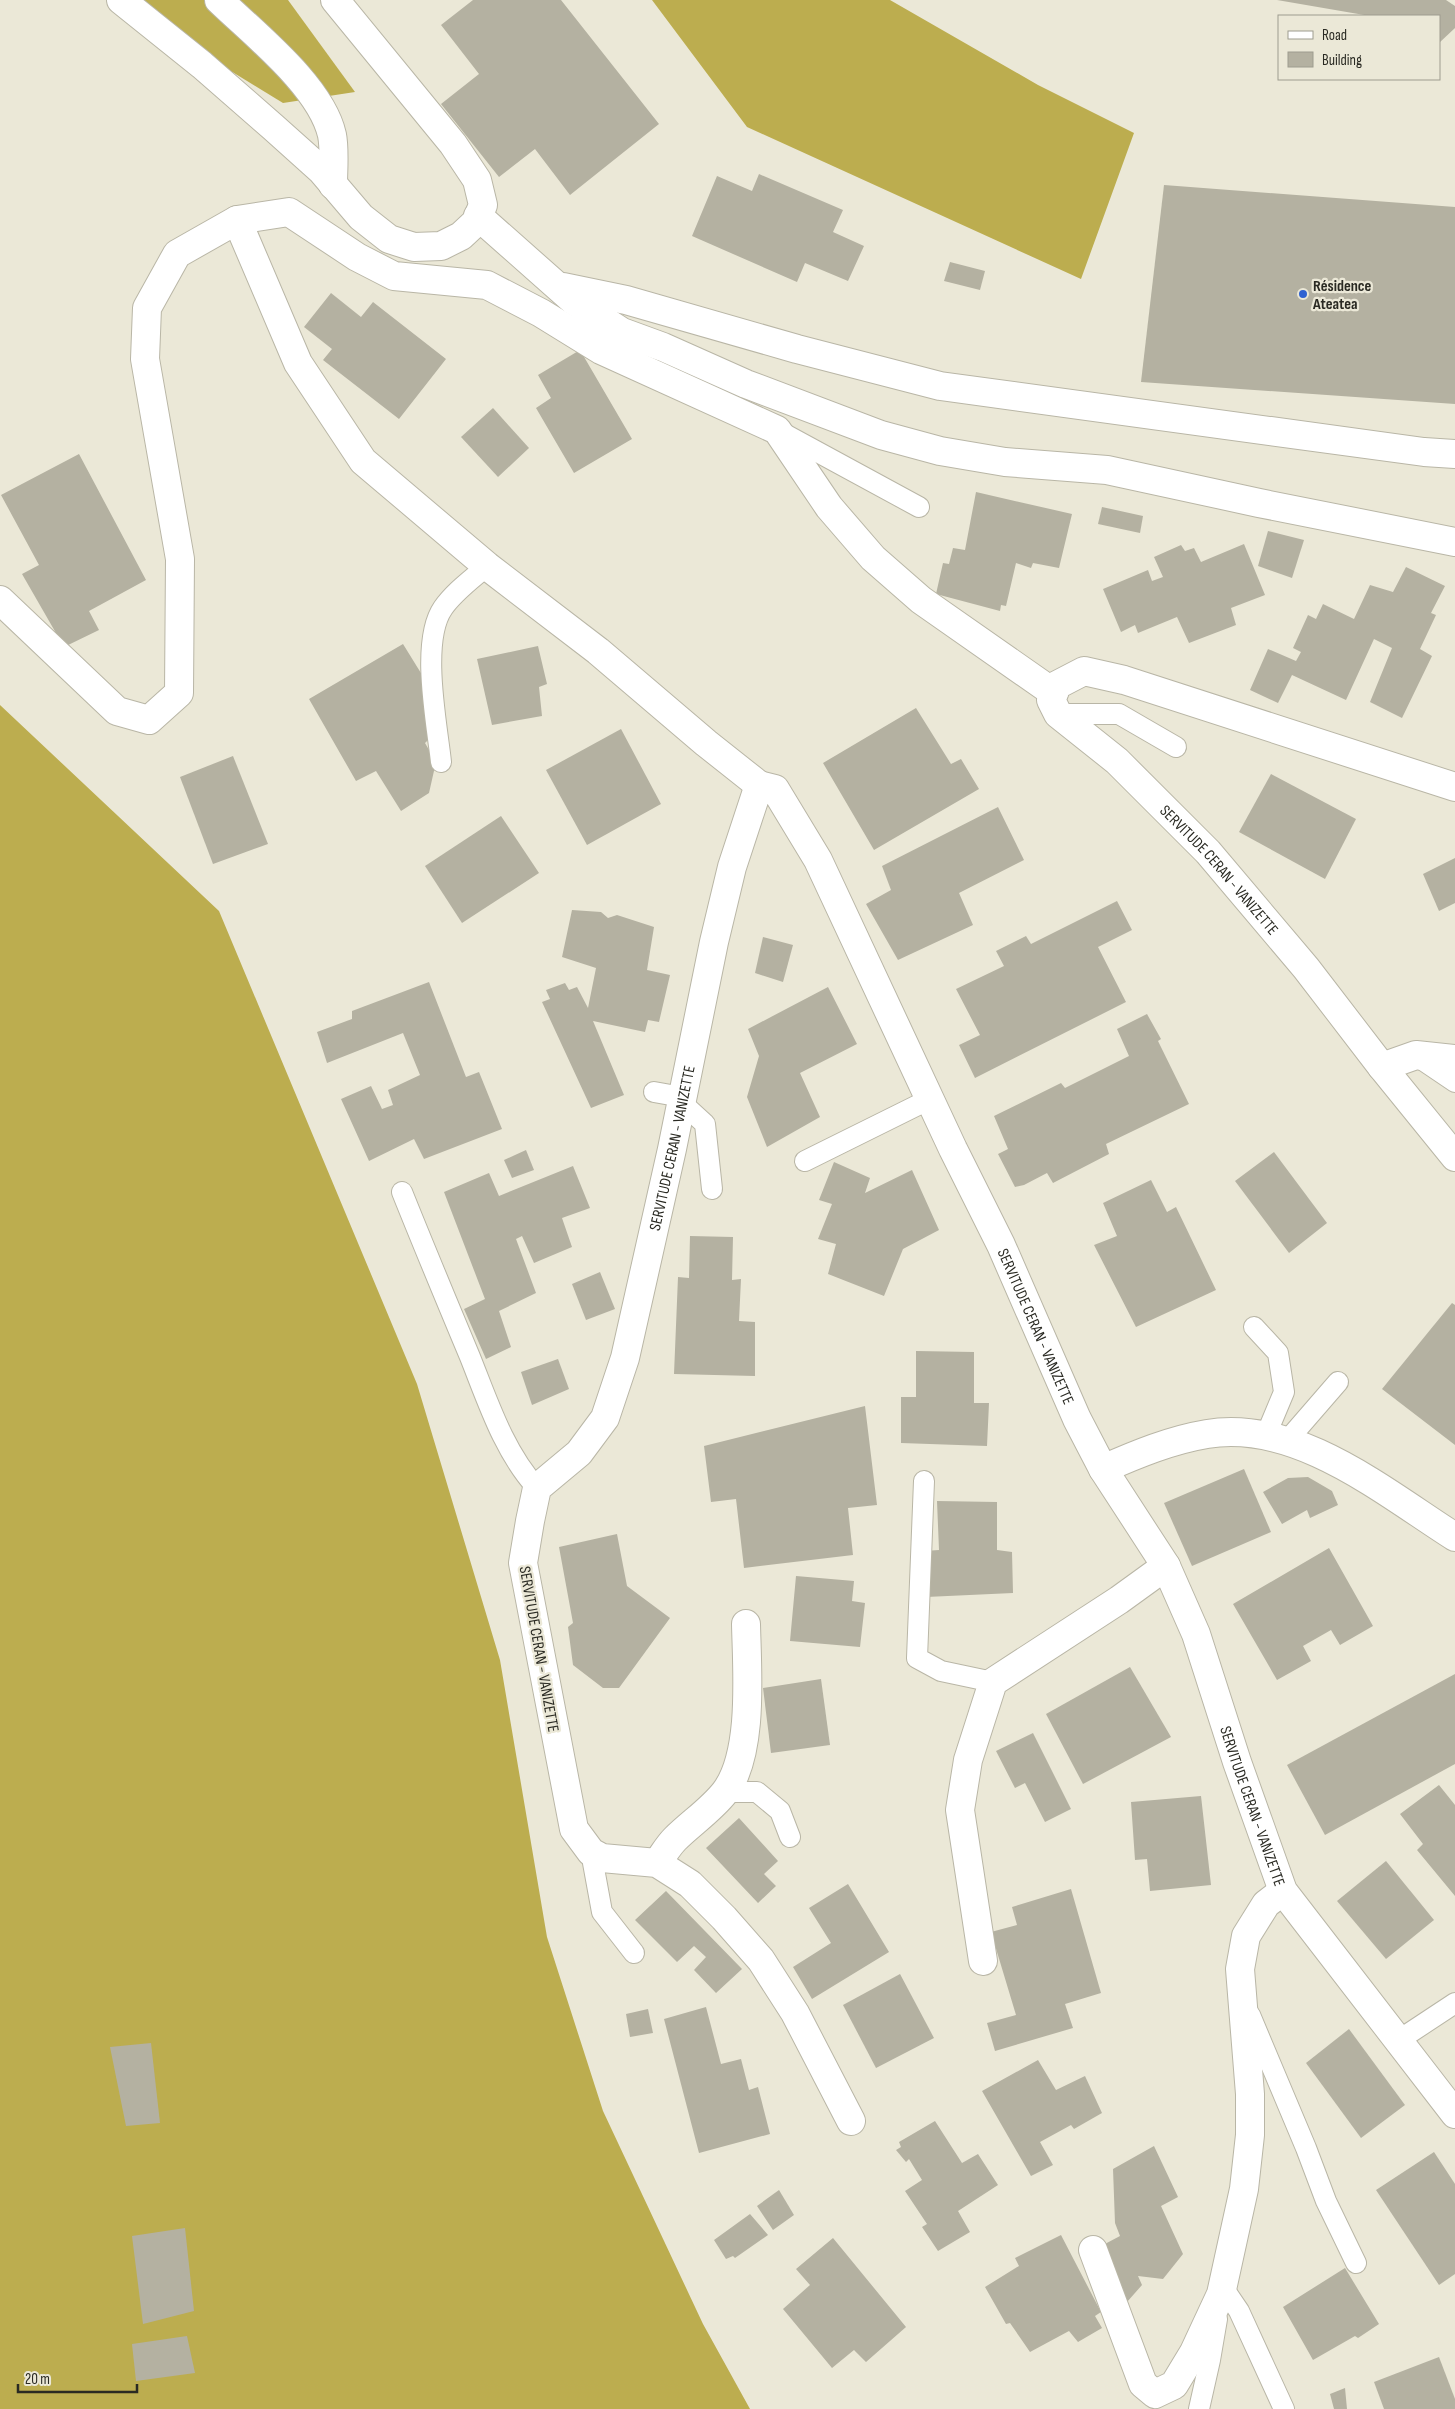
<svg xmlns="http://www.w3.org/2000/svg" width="1455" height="2409" font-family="'Sofia Sans Condensed',sans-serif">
<rect width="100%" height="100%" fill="#ebe8d7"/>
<g fill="#bcad4f">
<path d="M115,0h173l67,92 -72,11z"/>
<path d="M652,0h238l148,85 96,48 -53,146 -334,-152z"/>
<path d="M0,705l219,206 198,473 83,276 47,277 56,174 100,213 47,85h-750z"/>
</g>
<g fill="#b4b1a1">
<path d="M473,0h88l98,124 -89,71 -35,-46 -36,28 -58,-73 38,-30 -38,-49z"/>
<path d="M1277,0h169l9,6v22l-16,15v-27h-69z"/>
<path d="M759,174l84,36 -10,22 31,14 -16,35 -43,-18 -8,19 -105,-46 25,-60 35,15z"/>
<path d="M1164,185l291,22v197l-314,-22z"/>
<path d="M950,262l35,9 -5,19 -36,-9z"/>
<path d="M331,293l30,24 12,-15 73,57 -47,60 -76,-59 9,-11 -28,-22z"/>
<path d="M580,350l52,89 -58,34 -38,-65 15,-10 -13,-23z"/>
<path d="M493,408l36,40 -31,29 -37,-40z"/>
<path d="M79,454l67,126 -57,31 10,19 -35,17 -42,-73 17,-9 -38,-70z"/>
<path d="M976,492l96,22 -13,54 -26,-5 -2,5 -15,-5 -10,43 -5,-1 -1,6 -64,-17 7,-31 6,1 4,-16 12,2z"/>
<path d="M1102,507l41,9 -3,17 -42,-9z"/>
<path d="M1268,531l36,9 -12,38 -34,-12z"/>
<path d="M1244,544l21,51 -34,13 5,17 -47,18 -12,-26 -39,16 -3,-8 -14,7 -18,-43 45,-19 4,11 11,-4 -9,-20 27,-12 4,6 9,-3 7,14z"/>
<path d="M1406,567l39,19 -14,27 5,2 -16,34 12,7 -30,62 -32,-16 22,-54 -18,-9 -28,61 -54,-25 -14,28 -28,-13 18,-41 28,12 5,-9 -8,-4 15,-33 8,4 7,-15 31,15 16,-34 23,7z"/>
<path d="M403,644l21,34 4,62 -3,3 11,19 -7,31 -28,18 -25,-40 -20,10 -47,-82z"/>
<path d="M538,646l9,38 -8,3 3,29 -50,9 -15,-66z"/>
<path d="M916,708l35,56 10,-5 18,30 -105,61 -51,-87z"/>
<path d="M621,729l40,75 -74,41 -41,-75z"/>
<path d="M233,756l35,88 -55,20 -33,-87z"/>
<path d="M1271,774l85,45 -31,60 -86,-47z"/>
<path d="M998,807l26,53 -65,33 14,32 -75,35 -32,-56 25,-14 -9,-24z"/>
<path d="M501,816l38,57 -77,50 -37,-57z"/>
<path d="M1455,858v45l-16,8 -16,-37z"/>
<path d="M1117,901l15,29 -34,17 28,55 -151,76 -16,-33 21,-10 -24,-46 48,-23 -8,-15 30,-15 5,8z"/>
<path d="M572,910l29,2 7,6 9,-3 37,12 -7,43 23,5 -11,47 -11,-2 -3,12 -52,-11 31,74 -33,13 -49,-106 8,-3 -4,-9 19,-7 4,7 8,-3 11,21 8,-40 -34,-11z"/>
<path d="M763,937l30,8 -10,37 -28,-9z"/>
<path d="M429,982l37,95 13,-5 23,57 -78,30 -10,-20 -45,22 -28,-62 30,-13 11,23 11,-4 -5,-15 32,-15 -17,-42 -76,30 -10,-31 35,-13v-8z"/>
<path d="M828,987l29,57 -57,29 20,44 -53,30 -20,-50 12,-41 -11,-27z"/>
<path d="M1147,1014l14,25 -3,2 31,63 -83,40 3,10 -56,29 -6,-10 -23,12 -9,2 -17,-33 10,-5 -14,-33 67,-33 4,5 64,-32 -12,-27z"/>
<path d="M526,1150l8,20 -22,8 -8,-18z"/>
<path d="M1274,1152l53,71 -38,30 -54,-72z"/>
<path d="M834,1162l36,16 -5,15 47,-23 27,60 -36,19 -19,47 -56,-22 8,-30 -18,-5 14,-35 -13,-4z"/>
<path d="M573,1166l17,42 -28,10 10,29 -38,16 -12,-27 -6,3 20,54 -37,18 12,36 -25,12 -22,-50 21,-10 -41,-107 45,-19 10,23z"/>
<path d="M1151,1180l16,32 9,-5 40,83 -80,37 -42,-82 23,-9 -14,-33z"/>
<path d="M690,1236l43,1 -1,43 9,-1 -2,42 16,1v54l-81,-2 4,-97 11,1z"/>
<path d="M600,1272l15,37 -29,11 -14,-36z"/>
<path d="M1452,1303l3,2v140l-73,-56z"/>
<path d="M916,1351l58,1v51h15l-2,43 -86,-3v-46h15z"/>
<path d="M558,1359l11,30 -37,16 -11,-33z"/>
<path d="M865,1406l12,99 -29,3 5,47 -109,13 -8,-69 -25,3 -7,-56z"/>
<path d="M1244,1469l27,63 -79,34 -28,-63z"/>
<path d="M1308,1477l24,14 6,14 -28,13 -3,-8 -25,14 -19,-32 25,-14z"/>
<path d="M937,1501l60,1v48l15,2 1,41 -87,4 -2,-46 15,-1z"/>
<path d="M617,1534l10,52 43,32 -51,70h-16l-30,-23 -5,-38 5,-4 -14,-76z"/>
<path d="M1329,1548l44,78 -33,19 -9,-15 -28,16 8,15 -34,19 -44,-76z"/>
<path d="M796,1576l58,5 -2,20 13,2 -5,44 -70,-6z"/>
<path d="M1130,1667l41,70 -88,47 -37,-70z"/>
<path d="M1455,1674v90l-130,71 -38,-70z"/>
<path d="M821,1679l9,66 -59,8 -8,-65z"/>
<path d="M1033,1733l38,76 -26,13 -20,-39 -10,5 -19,-37z"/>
<path d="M1439,1785l16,20v91l-38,-46 6,-6 -23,-30z"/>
<path d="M1201,1796l10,89 -61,6 -3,-32 -12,1 -4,-58z"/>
<path d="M739,1818l39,43 -14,13 12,12 -18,17 -52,-55z"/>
<path d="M1386,1861l48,59 -48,39 -49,-58z"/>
<path d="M848,1884l41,68 -77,47 -19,-32 38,-24 -22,-35z"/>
<path d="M1071,1889l30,104 -36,11 8,24 -78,23 -8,-28 29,-8 -25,-83 26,-7 -5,-18z"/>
<path d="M666,1891l76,78 -26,24 -22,-23 12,-13 -12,-11 -17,16 -42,-42z"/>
<path d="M900,1974l34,64 -58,30 -33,-63z"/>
<path d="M706,2007l15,57 20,-5 8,31 9,-3 12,47 -71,19 -35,-134z"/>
<path d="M648,2009l5,24 -23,4 -4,-23z"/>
<path d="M1349,2029l56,76 -44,33 -55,-75z"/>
<path d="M151,2043l9,80 -34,3 -16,-79z"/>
<path d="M1038,2060l18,30 29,-14 17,37 -28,16 -3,-4 -31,17 13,23 -22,11 -49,-85z"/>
<path d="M935,2121l27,42 16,-9 20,31 -40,26 12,21 -32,19 -16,-24 5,-3 -22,-33 17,-11 -13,-21 -3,3 -10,-12 5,-3 -2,-5z"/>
<path d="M1154,2146l24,51 -17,9 22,48 -20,25 -25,-3 4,9 -15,17 -24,-57 17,-9 -5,-13 -2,-54z"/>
<path d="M1434,2152l21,32v90l-16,11 -63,-95z"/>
<path d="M779,2190l15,25 -21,15 -16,-24z"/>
<path d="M750,2214l18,21 -33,23 -2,-2 -7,3 -12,-19z"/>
<path d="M185,2228l9,83 -51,13 -11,-88z"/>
<path d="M1061,2235l40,77 -6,4 7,12 -24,14 -9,-11 -39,21 -20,-29 -4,1 -21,-37 34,-21 -4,-8z"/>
<path d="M833,2238l73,89 -40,35 -12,-12 -22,18 -49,-59 27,-24 -14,-16z"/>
<path d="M1345,2268l34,56 -21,14 -3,-2 -42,24 -30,-53z"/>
<path d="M187,2336l8,37 -59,8 -4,-37z"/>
<path d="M1439,2357l16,42v10h-71l-10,-27z"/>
<path d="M1345,2388l2,21h-13l-4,-15z"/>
</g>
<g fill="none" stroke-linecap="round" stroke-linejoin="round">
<g stroke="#b9b6a6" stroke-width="22">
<g id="service">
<path d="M779,431l140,76"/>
<path d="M1058,714h61l57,33"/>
<path d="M441,762c-4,-38 -21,-121 2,-154 11,-16 29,-29 44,-42"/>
<path d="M1418,1057l37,25"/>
<path d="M654,1092l28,5"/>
<path d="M681,1102l24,22 7,65"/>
<path d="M805,1161l125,-62"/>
<path d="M402,1192c22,55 45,110 68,165 18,45 34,95 67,131"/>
<path d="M1254,1327l24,26 6,39 -18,43"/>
<path d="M1286,1442l52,-60"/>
<path d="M924,1481l-7,177 24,13 52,11"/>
<path d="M725,1792h32l23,19 10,26"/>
<path d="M591,1852l11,60 32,41"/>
<path d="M1250,2015l56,133 20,53 30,62"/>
<path d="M1399,2040l56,-37"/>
<path d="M1222,2286l17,25 45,98"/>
<path d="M1199,2409l11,-49 7,-41"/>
</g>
</g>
<g stroke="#b9b6a6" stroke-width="30">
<g id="minor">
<path d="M219,0c35,34 102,86 113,135 3,15 1,34 1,50"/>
<path d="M478,216l96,85 48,31 41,15 83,37 135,51 59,16 65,11 102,8 152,33 196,39"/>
<path d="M237,220l52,-8 68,45 37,19 93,9 54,28 60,37 176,80 52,77 44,51 48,42 133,93"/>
<path d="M563,287l63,13 171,49 143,37 484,66 31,2"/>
<path d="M0,600l117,111 32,9 30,-27 1,-134 -35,-200 2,-51 30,-54 60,-34 61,143 65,98 124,105 111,85 108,92 53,42"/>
<path id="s1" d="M1455,787l-331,-107 -40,-9 -27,14 -6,15 7,14 59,47 91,91 98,116 76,99 73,90"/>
<path d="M1382,1067l34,-12 39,4"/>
<path d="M1103,1469c34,-15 68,-29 104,-35 90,-15 177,58 248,103"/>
<path d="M657,1863c6,-8 11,-17 18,-24 16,-16 36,-29 50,-47 29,-38 22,-121 21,-168"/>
<path d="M983,1961l-23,-151 8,-50 25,-78 126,-82 47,-34"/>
<path id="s2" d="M851,2121l-56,-108 -34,-53 -37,-42 -34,-34 -33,-21 -55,-5 -11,-6 -17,-23 -51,-266 7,-42 7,-33 42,-35 26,-35 20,-60 47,-209 42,-207 18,-75 27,-82 16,4 43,71 135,289 48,96 76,174 26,50 63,97 30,68 41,128 46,129 172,223"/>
<path d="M1093,2250l50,134 12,10 19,-9 20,-33 27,-58 23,-105 6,-54v-41l-10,-125 6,-33 20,-32 17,-13"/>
</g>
</g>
<g stroke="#b9b6a6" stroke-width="30">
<path id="tertiary" d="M121,0l81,65 71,62 48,43 40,47 28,22 25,8 27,-1 20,-10 15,-14 7,-17 -6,-25 -24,-36 -118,-144"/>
</g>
<use href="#service" stroke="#fff" stroke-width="20"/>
<use href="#minor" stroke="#fff" stroke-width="28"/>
<use href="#tertiary" stroke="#fff" stroke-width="28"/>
</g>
<circle fill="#2f62d1" stroke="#ebe8d7" stroke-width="2" cx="1303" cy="294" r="5"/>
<g text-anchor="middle" stroke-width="4.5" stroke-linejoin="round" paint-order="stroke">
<g font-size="16" font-weight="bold" fill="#2a2a23" stroke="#ebe8d7" text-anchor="start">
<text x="1313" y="291">Résidence<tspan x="1313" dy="18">Ateatea</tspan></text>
</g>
<g font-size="16" fill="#2a2a23" stroke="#ebe8d7">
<text dy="6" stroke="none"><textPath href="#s1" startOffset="676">SERVITUDE CERAN - VANIZETTE</textPath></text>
<text dy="6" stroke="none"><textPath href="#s2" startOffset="1148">SERVITUDE CERAN - VANIZETTE</textPath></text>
<text dy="6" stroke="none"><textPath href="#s2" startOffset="2136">SERVITUDE CERAN - VANIZETTE</textPath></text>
<text transform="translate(540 1649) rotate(80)" y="6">SERVITUDE CERAN - VANIZETTE</text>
<text dy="6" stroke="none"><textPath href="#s2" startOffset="2665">SERVITUDE CERAN - VANIZETTE</textPath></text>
</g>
</g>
<rect x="1278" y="15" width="162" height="65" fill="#ebe8d7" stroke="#9e9c8f"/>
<rect x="1288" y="31" width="25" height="8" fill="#ffffff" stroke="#9e9c8f"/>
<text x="1322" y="40" font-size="15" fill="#2a2a23">Road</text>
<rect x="1288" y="52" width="25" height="15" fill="#b4b1a1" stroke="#9e9c8f"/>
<text x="1322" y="65" font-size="15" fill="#2a2a23">Building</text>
<path d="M18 2384v8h119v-8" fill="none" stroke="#2a2a23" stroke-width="2.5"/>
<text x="25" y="2384" font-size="15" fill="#2a2a23" stroke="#ebe8d7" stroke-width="4" paint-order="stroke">20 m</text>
</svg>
